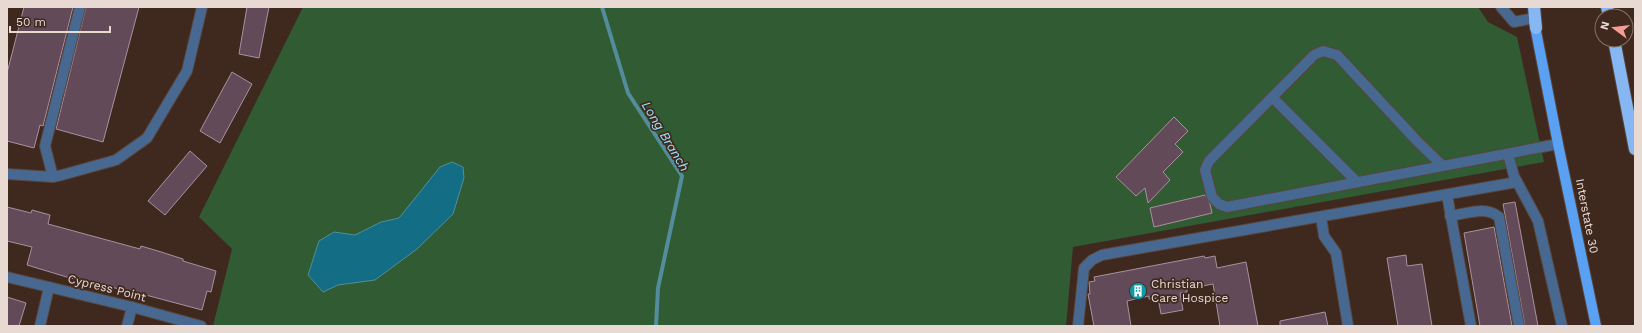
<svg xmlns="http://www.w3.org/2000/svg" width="1642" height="333" font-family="'Work Sans',sans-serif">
<rect width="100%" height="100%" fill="#3f291e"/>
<path fill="#305b33" d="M303,7h1175l10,15 29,15 27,125 -471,85 -7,79h-853l19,-77 -33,-32z"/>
<path fill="#136d85" stroke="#538d9c" d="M452,162l11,5 1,11 -11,36 -36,35 -42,31 -37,5 -15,7 -15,-17 11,-34 15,-9 21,3 26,-13 18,-4 41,-51z"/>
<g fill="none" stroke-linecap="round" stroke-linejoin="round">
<path stroke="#538d9c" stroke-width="4" d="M602,7l26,86 54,83 -24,112 -2,38"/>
</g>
<g fill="#624a58" stroke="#aa909f">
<path d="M24,7h49l-30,119 -3,-1 -6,23 -27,-7v-68z"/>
<path d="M86,7h53l-36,135 -47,-13z"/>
<path d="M247,7h22l-10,51 -20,-4z"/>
<path d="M232,72l20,12 -32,59 -20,-12z"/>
<path d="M1174,117l14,14 -13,13 8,8 -20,20 7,8 -22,23 -3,-15 -9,8 -20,-19z"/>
<path d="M190,151l17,15 -42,49 -17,-14z"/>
<path d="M1205,195l5,9 2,9 -58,14 -4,-19z"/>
<path d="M1515,202l23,124h-13l-22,-122z"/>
<path d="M7,207l24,6 1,-3 18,5 -2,9 92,25 1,-3 17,5 25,8v2l33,10 -5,21 -4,-1 -5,19 -60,-16 -72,-16 -43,-13 5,-18 -25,-6z"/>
<path d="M1494,227l18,99h-32l-16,-93z"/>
<path d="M1406,255l1,11 15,-2 10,62h-34l-11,-68z"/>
<path d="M1204,256l1,2 10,-2 2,12 29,-6 12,64h-38l-7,-42 -26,5v3l-7,1 3,17 -22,4 -3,-16 -9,1v-3l-22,5 4,25h-37l-6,-32h2l-1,-12 6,-1 -1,-4z"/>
<path d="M7,297l19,6 -7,23h-12z"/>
<path d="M1325,312l3,14h-48v-5z"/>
</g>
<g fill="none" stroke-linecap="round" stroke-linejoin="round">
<g stroke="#5a453b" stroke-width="12">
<g id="minor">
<path d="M1501,7l13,15 20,-4"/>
<path d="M1272,97l85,85"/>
<path d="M1508,154l6,22 24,45 24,105"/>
<path d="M1443,166l-25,-24 -81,-87 -14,-4 -9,4 -105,106 -4,9 7,27 7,7 8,3 315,-60 16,-3"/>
<path d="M7,174l46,3 9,-2 54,-15 31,-22 40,-67 15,-64"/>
<path d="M53,177l-8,-31 35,-139"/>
<path d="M1447,195l24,131"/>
<path d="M1450,216c16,-2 36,-11 49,1l20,109"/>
<path d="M1321,217l3,19 12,17 12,73"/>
<path d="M7,277l125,30 69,19"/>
<path d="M40,326l9,-39"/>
<path d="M127,326l5,-19"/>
<path d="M1078,326l6,-58 8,-8 10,-5 415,-73"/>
</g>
</g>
<g stroke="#5a453b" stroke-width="12">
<path id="major" d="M1534,21l24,123 38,182"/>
</g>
<g stroke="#5a453b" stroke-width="14">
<g id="highway">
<path d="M1534,7l2,21"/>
<path d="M1607,7l2,9"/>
<path d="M1614,40l21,109"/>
</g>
</g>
<use href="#minor" stroke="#476991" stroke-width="10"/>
<use href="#major" stroke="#5aa1f4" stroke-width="10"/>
<use href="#highway" stroke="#86b7f3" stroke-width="12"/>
</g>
<defs>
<g id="building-disc" transform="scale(0.9)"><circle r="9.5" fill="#0f9aa8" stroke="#3f291e"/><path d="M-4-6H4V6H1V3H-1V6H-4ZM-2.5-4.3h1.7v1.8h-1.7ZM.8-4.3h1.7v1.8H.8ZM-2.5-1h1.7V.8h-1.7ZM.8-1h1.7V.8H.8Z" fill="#fff"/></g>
</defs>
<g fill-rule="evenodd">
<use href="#building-disc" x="1138" y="291"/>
</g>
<g text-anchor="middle" stroke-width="3.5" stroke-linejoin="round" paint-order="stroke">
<g font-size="12" fill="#e8d9d3" stroke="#3f291e">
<text transform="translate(1587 216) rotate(79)" y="4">Interstate 30</text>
<text transform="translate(107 288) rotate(14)" y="4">Cypress Point</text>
</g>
<g font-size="12" fill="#e8d9d3" stroke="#3f291e" text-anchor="start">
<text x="1151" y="288">Christian<tspan x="1151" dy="14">Care Hospice</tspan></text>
</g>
<g font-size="13" font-style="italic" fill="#97e2fc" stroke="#3f291e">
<text transform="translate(666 136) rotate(59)" y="5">Long Branch</text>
</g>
</g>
<rect width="1642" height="333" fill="none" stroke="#e8d9d3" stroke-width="16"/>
<g transform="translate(1614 28) rotate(285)"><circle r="19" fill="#3f291e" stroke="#836f66"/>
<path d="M0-3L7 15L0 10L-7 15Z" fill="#f59c96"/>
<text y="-6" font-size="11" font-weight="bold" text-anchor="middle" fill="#e8d9d3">N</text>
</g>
<path d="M10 26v6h100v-6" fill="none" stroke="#e8d9d3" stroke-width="2"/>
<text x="16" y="26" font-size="12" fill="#e8d9d3" stroke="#3f291e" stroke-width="3" paint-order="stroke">50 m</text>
</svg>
